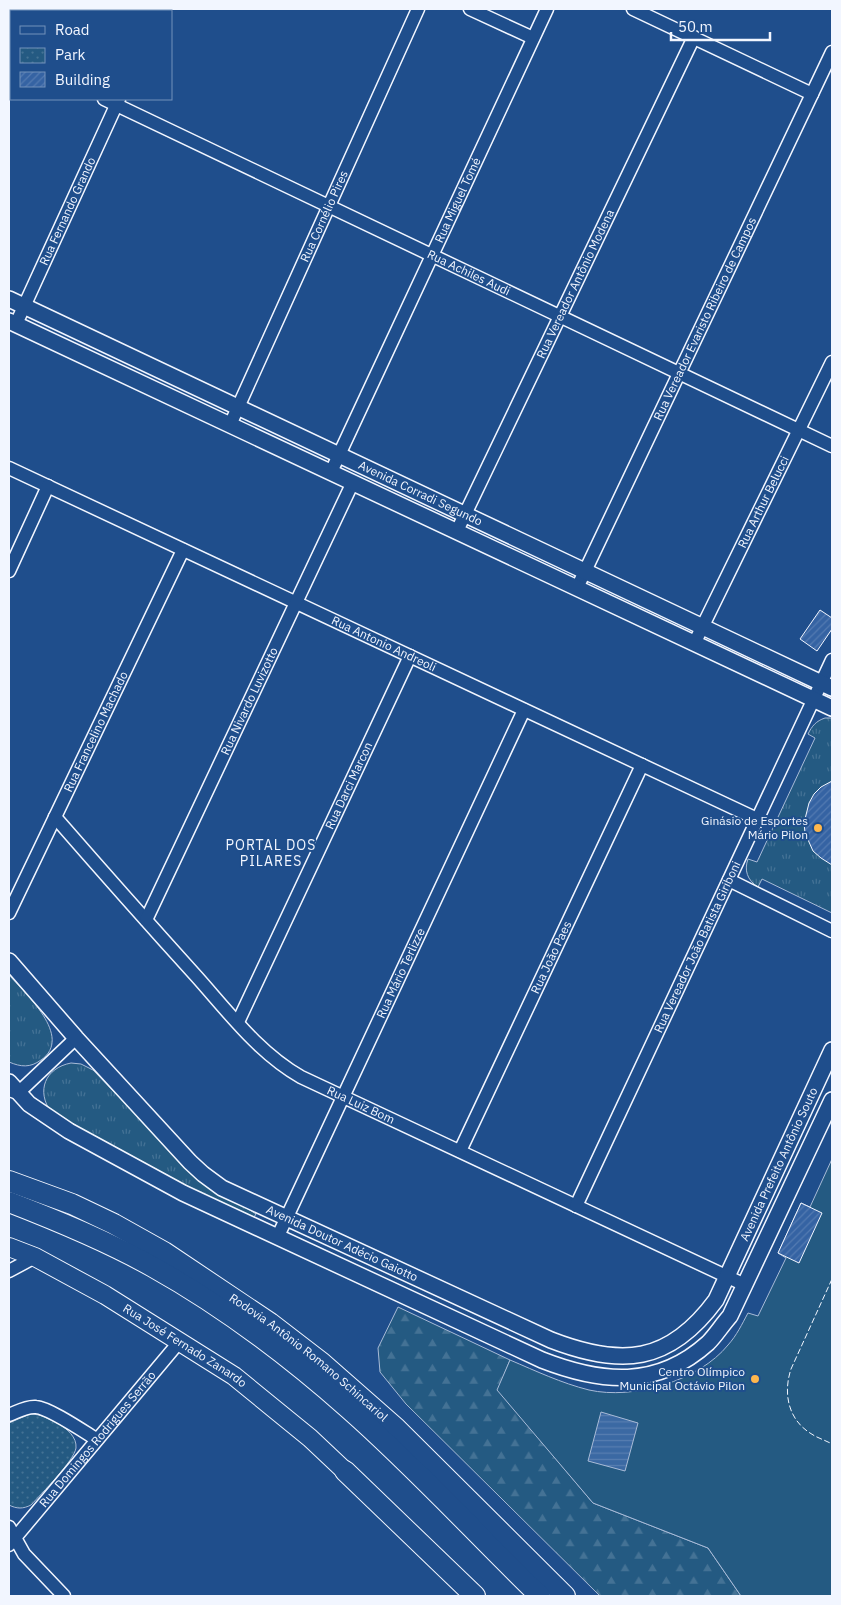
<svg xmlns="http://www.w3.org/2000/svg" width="841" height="1605" font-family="'IBM Plex Sans',sans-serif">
<defs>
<pattern id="grass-tufts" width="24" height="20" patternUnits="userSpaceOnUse" patternTransform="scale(1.25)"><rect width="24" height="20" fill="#245a82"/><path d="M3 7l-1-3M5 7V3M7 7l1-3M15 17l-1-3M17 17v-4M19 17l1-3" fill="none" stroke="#447295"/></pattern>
<pattern id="forest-firs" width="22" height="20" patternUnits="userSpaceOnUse" patternTransform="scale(1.25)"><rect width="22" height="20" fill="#245a82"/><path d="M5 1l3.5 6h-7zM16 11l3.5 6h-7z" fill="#447295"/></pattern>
<pattern id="park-dots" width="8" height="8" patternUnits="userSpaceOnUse" patternTransform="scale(1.25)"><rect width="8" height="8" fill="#245a82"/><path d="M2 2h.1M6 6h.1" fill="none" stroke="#447295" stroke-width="1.8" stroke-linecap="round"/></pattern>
<pattern id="water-rules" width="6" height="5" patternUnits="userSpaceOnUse" patternTransform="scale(1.25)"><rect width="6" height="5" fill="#3b69a3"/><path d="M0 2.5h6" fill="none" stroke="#587fb1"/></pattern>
<pattern id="building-hatch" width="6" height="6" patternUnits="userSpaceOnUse" patternTransform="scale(1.25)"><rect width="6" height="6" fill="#3563a3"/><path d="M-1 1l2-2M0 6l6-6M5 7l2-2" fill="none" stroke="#537ab1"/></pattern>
</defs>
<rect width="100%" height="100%" fill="#1f4e8c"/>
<g fill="url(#grass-tufts)" stroke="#a8bbd7">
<path d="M825,718h7v195l-70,-34 -4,8c-11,-7 -14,-17 -10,-28l9,3 58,-124 -7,-4c4,-8 8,-13 17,-16z"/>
<path d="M9,975c16,18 65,62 32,85 -11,8 -20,7 -32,2z"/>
<path d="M71,1063l10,1 12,6 82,85 25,23 56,36 -2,3 -56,-25 -147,-80c-15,-21 -6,-44 20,-49z"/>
</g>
<path fill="url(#forest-firs)" stroke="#a8bbd7" d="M398,1307l112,53 -12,30 95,113 115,45 33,48h-141l-194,-192 -26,-32 -2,-24z"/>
<path fill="url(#park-dots)" stroke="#a8bbd7" d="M30,1414c11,0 19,5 29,10 8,5 18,13 17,24 -2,13 -35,46 -45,57 -8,4 -14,4 -22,0v-82z"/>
<path fill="#245a82" stroke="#a8bbd7" d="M832,1159v437h-91l-33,-48 -115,-45 -96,-113 13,-30c26,11 51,23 79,30 44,10 110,-9 139,-45 9,-10 14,-21 20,-32l10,3 28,-58 -8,-5 23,-50 9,4z"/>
<path fill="url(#water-rules)" stroke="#a8bbd7" d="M601,1412l37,11 -13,48 -37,-10z"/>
<g fill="url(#building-hatch)" stroke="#f2f6ff">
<path d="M820,610l12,8v11l-15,22 -17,-12z"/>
<path d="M832,781v84l-11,-7 -8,-7 -8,-18 -1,-10 5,-20 5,-9 7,-7z"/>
<path d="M801,1203l21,10 -23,50 -21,-10z"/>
</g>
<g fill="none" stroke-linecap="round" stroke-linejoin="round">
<g stroke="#f2f6ff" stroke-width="15">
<g id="minor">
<path d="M470,9l63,29"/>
<path d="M633,9l179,85"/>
<path d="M159,11l1,-2"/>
<path d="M9,53l2,2"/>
<path id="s1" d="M104,99l728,347"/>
<path id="s2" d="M16,324l103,-225"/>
<path id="s3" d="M230,425l188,-416"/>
<path id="s4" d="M9,468l748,351"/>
<path id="s5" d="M331,472l216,-463"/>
<path id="s6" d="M457,531l237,-494"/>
<path d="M9,571l39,-85"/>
<path id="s7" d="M577,588l255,-536"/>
<path id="s8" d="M694,644l138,-282"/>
<path id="s9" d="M55,817c47,54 94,107 142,160 32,36 62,76 104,100l444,208"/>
<path d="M729,880l103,51"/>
<path id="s10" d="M9,913l174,-363"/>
<path id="s11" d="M146,920l207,-438"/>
<path id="s12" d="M238,1022l172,-366"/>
<path d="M9,1090l9,3 58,-55"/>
<path id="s13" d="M460,1151l182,-386"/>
<path id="s14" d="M576,1206l256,-546"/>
<path id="s15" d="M278,1236l246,-526"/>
<path d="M9,1271l26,-14"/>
<path d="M9,1415c8,-3 17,-9 27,-8 13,1 47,24 60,32"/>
<path d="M9,1527l15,27 40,42"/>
<path id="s16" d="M9,1545l171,-204"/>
</g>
</g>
<g stroke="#f2f6ff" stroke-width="18">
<g id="tertiary">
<path id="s17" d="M9,299l823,389"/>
<path d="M9,321l823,387"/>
<path id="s18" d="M9,961l67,77 114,124 13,12 19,14 329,152c70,27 118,24 165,-40l116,-250"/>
<path d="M9,1082l20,22 40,27 114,62 359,167c59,23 115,29 166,-17 8,-8 14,-18 22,-27l102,-216"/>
</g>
</g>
<g stroke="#f2f6ff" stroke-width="20">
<g id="secondary">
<path id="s19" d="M9,1247l26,10 70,38 129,81 76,62 35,33"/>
</g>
</g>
<g stroke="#f2f6ff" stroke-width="22">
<g id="trunk">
<path id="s20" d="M9,1181l63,23 42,20 50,28 106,71 52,40 74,65 169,168"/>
<path d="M9,1202c49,19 98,39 144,65 70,39 136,89 196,142 67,59 127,125 191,187"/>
<path d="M345,1471l130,125"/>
</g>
</g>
<use href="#minor" stroke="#1f4e8c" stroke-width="12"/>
<use href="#tertiary" stroke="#1f4e8c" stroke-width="15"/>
<use href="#secondary" stroke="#1f4e8c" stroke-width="18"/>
<use href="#trunk" stroke="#1f4e8c" stroke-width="20"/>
<path stroke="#f2f6ff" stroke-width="1" stroke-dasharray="6 2.5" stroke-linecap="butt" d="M832,1279l-41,90c-8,24 -3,50 19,64 7,5 15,7 22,11"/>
</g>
<g fill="#ffb74d" stroke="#1f4e8c" stroke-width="2">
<circle cx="818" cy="828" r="5"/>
<circle cx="755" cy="1379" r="5"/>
</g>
<g text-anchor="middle" stroke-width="4" stroke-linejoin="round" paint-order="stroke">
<g font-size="12" fill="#f2f6ff" stroke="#1f4e8c">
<text dy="4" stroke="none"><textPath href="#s5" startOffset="300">Rua Miguel Tomé</textPath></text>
<text dy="4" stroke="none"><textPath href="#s2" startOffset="124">Rua Fernando Grando</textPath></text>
<text dy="4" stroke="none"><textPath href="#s3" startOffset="229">Rua Cornélio Pires</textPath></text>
<text dy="4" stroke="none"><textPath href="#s1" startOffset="404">Rua Achiles Audi</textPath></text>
<text dy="4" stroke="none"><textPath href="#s6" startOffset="274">Rua Vereador Antônio Modena</textPath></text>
<text dy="4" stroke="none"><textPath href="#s7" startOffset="298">Rua Vereador Evaristo Ribeiro de Campos</textPath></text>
<text dy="4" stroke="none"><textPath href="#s17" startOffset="455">Avenida Corradi Segundo</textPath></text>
<text dy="4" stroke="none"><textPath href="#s8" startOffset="158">Rua Arthur Belucci</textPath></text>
<text dy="4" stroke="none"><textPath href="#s4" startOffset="414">Rua Antonio Andreoli</textPath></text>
<text dy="4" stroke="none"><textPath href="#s11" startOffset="242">Rua Nivardo Luvizotto</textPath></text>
<text dy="4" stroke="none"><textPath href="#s10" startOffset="201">Rua Francelino Machado</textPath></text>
<text dy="4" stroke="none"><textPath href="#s12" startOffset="261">Rua Darci Marcon</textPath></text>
<text dy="4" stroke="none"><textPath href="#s14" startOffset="286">Rua Vereador João Batista Giriboni</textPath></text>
<text dy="4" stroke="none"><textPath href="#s13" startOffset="214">Rua João Paes</textPath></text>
<text dy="4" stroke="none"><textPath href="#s15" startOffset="290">Rua Mário Terlizze</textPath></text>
<text dy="4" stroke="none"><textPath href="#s9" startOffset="425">Rua Luiz Bom</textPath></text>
<text dy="4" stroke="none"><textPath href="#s18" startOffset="1011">Avenida Prefeito Antônio Souto</textPath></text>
<text dy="4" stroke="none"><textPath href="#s18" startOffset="444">Avenida Doutor Adécio Gaiotto</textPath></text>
<text dy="4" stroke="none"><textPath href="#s19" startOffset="202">Rua José Fernado Zanardo</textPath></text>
<text dy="4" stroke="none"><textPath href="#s20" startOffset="350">Rodovia Antônio Romano Schincariol</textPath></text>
<text dy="4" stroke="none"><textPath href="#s16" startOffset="138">Rua Domingos Rodrigues Serrão</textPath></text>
</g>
<g font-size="12" fill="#f2f6ff" stroke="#1f4e8c" text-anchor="end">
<text x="808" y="825">Ginásio de Esportes<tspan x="808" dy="14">Mário Pilon</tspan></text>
<text x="745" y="1376">Centro Olímpico<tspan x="745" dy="14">Municipal Octávio Pilon</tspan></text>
</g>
<g font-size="14" letter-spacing="1" fill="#f2f6ff" stroke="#1f4e8c">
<text x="271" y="850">PORTAL DOS<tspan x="271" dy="16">PILARES</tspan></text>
</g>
</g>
<rect width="841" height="1605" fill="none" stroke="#f2f6ff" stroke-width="20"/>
<rect x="10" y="10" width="162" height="90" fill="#1f4e8c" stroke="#7391ba"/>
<rect x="20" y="26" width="25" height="8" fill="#1f4e8c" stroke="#7391ba"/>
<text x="55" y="35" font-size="15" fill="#f2f6ff">Road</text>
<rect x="20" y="48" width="25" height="15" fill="url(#park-dots)" stroke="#7391ba"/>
<text x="55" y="60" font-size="15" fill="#f2f6ff">Park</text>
<rect x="20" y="72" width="25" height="15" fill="url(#building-hatch)" stroke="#7391ba"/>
<text x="55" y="85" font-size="15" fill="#f2f6ff">Building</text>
<path d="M671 32v8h99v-8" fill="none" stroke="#f2f6ff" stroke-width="2.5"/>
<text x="678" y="32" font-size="15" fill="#f2f6ff" stroke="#1f4e8c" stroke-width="4" paint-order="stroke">50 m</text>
</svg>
